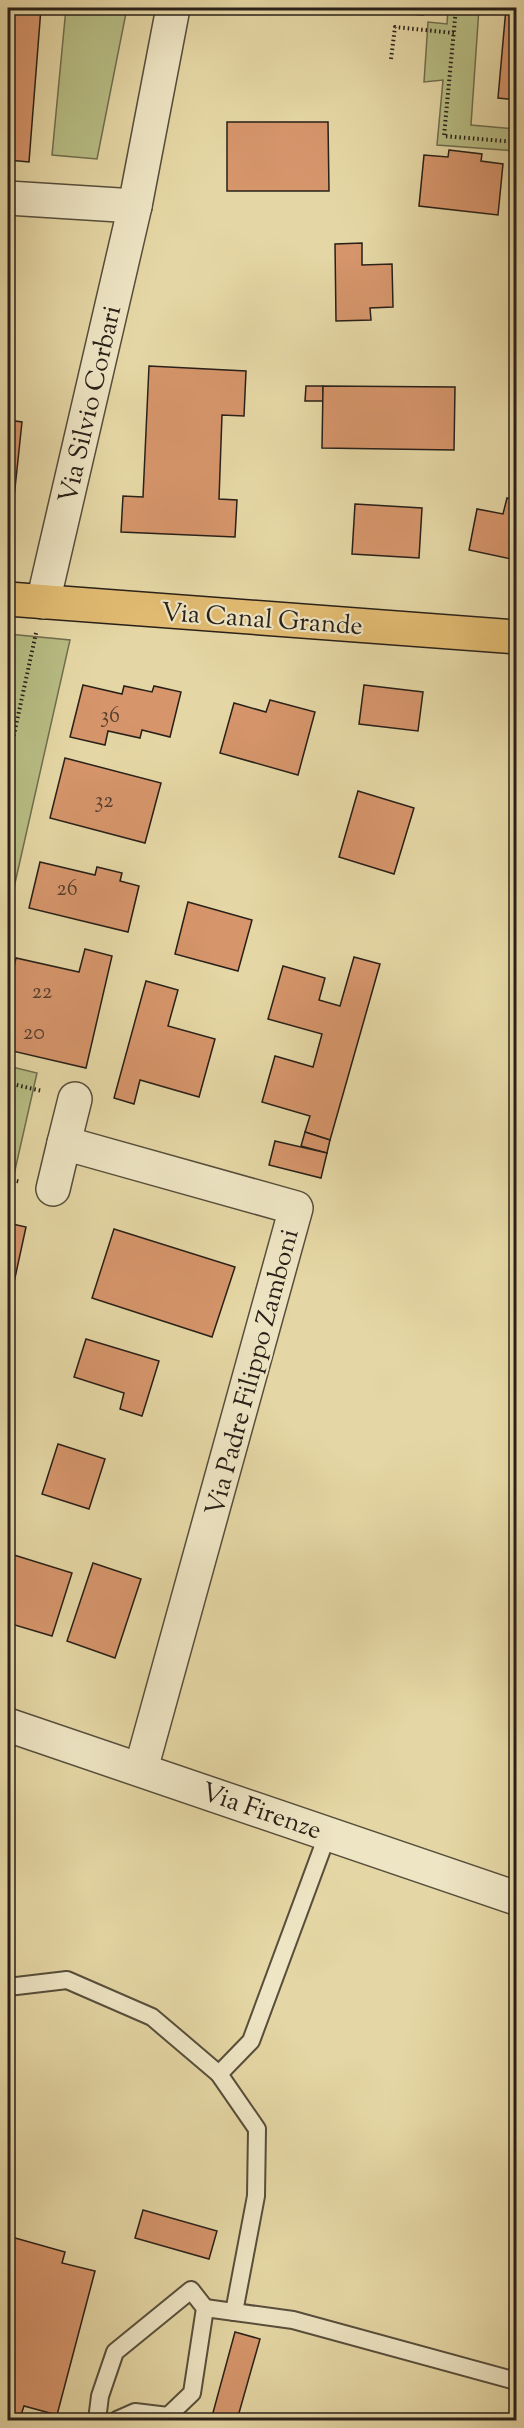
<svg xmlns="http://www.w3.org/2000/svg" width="524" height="2428" font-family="'Sorts Mill Goudy',serif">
<rect width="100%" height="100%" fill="#e5d7a5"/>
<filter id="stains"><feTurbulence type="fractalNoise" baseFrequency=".00333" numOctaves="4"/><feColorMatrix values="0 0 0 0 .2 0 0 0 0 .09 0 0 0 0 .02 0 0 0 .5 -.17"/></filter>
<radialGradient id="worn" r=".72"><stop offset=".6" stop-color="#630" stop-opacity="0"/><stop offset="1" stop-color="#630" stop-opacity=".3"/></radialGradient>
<g fill="#b7bd84" stroke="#706e4e" stroke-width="1.5">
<path d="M66,8h61l-30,151 -45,-4z"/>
<path d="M448,8h31l-8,117 45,4v22l-79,-6 6,-65 -19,2 4,-60 19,2z"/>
<path d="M8,634l62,6 -62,274z"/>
<path d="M8,1066l29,7 -29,128z"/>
</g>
<g fill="#d6956b" stroke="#282018" stroke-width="1.5">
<path d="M8,8h33l-12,154 -21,-2z"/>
<path d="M333,8h91l-1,7z"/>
<path d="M506,8h10v92l-18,-2z"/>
<path d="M227,122h101l1,69h-102z"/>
<path d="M449,150l33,4 -1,7 22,3 -5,51 -79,-9 5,-51 24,2z"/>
<path d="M362,243v22l30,-1 1,43 -23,1 1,12 -35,1 -1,-77z"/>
<path d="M149,366l97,5 -2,45 -22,-1 -3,84 18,1 -2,37 -114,-5 2,-36 20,1z"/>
<path d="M306,386h17v15h-18z"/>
<path d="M323,386l132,1 -1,63 -132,-2z"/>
<path d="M8,420l14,2 -9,85h-5z"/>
<path d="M507,498l9,2v60l-47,-10 8,-41 26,5z"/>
<path d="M355,504l67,4 -3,50 -67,-4z"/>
<path d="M83,685l39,9 2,-8 28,6 2,-6 27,6 -11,45 -28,-7 -2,8 -32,-7 -3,14 -35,-8z"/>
<path d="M364,685l59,7 -5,39 -59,-7z"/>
<path d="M270,700l45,12 -17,63 -78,-22 14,-50 32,9z"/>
<path d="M65,758l96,25 -16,60 -95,-25z"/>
<path d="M358,791l56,17 -20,66 -55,-17z"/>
<path d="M40,862l55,13 2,-8 25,6 -2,8 19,5 -11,46 -99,-24z"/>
<path d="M188,902l64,18 -14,51 -63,-17z"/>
<path d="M85,949l27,7 -26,112 -78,-18v-58l8,-34 63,14z"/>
<path d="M354,957l26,7 -50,176 -25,-8 5,-16 -48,-14 13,-46 38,11 9,-33 -54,-15 15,-53 42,12 -6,22 21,6z"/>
<path d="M146,981l32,9 -10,36 47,13 -16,58 -59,-17 -6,24 -20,-6z"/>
<path d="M305,1132l25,8 -3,13 -26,-7z"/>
<path d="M275,1141l52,12 -6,25 -52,-13z"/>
<path d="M8,1223l18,4 -18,83z"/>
<path d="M114,1229l121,38 -23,70 -120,-39z"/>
<path d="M86,1339l73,22 -17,55 -22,-7 4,-16 -50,-16z"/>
<path d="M58,1444l47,15 -16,50 -47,-15z"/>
<path d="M14,1555l58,18 -20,63 -44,-13v-48z"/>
<path d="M93,1563l48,16 -26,79 -48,-17z"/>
<path d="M143,2210l74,21 -8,28 -74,-21z"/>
<path d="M8,2236l57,16 -3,11 33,8 -38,144 -33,-9 -3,9 -13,-4z"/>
<path d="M235,2332l25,7 -23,81h-26z"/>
</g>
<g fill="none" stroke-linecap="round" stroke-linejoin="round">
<g stroke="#574e3b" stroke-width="20">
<g id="service">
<path d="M8,1987l59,-7 85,37 67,57 38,55 -1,67 -22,116"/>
<path d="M219,2074l32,-33 77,-208"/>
<path d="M205,2308l88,12 223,61"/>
<path d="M97,2420l3,-24 15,-44 76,-62 14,18 -13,85 -24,23 -33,-4 -18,8"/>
</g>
</g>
<g stroke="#574e3b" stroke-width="36">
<g id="minor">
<path d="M8,198l127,8"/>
<path d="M43,602l92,-396 38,-198"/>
<path d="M64,1143l11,-44"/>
<path d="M53,1189l11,-46 232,65 -155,561"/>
</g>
</g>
<g stroke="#574e3b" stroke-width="36">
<path id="tertiary" d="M8,1725l508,173"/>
</g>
<g stroke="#282018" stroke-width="36">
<path id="primary" d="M8,599l508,38"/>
</g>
<g stroke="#282018" stroke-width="4" stroke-dasharray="1.5 3" stroke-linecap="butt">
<path d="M456,8l-12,128 72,6"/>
<path d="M391,59l4,-32 59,6"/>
<path d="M8,762l28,-129"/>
<path d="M8,1083l34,8"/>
<path d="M8,1179l13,3"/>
</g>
<use href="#service" stroke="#eee5c4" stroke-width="16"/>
<use href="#minor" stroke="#eee5c4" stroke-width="33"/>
<use href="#tertiary" stroke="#eee5c4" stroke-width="33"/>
<use href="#primary" stroke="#e2bc72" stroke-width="33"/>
</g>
<g text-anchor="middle" stroke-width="4.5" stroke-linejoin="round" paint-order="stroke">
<g font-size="22" fill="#543d2d">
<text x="110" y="722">36</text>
<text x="104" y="807">32</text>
<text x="67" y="895">26</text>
<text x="42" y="998">22</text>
<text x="34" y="1039">20</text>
</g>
<g font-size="26" fill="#282018" stroke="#eee5c4">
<text transform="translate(89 404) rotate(-77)" y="9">Via Silvio Corbari</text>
<text transform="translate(262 618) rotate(4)" y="9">Via Canal Grande</text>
<text transform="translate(251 1372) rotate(-75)" y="9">Via Padre Filippo Zamboni</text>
<text transform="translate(262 1810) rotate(19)" y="9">Via Firenze</text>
</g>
</g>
<rect width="524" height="2428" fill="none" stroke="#e5d7a5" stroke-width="30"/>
<rect x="9" y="9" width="506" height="2410" fill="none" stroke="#282018" stroke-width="3"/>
<rect x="15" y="15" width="494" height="2398" fill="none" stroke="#282018" stroke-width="1.5"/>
<rect width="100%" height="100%" filter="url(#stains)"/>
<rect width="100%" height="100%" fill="url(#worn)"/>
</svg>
